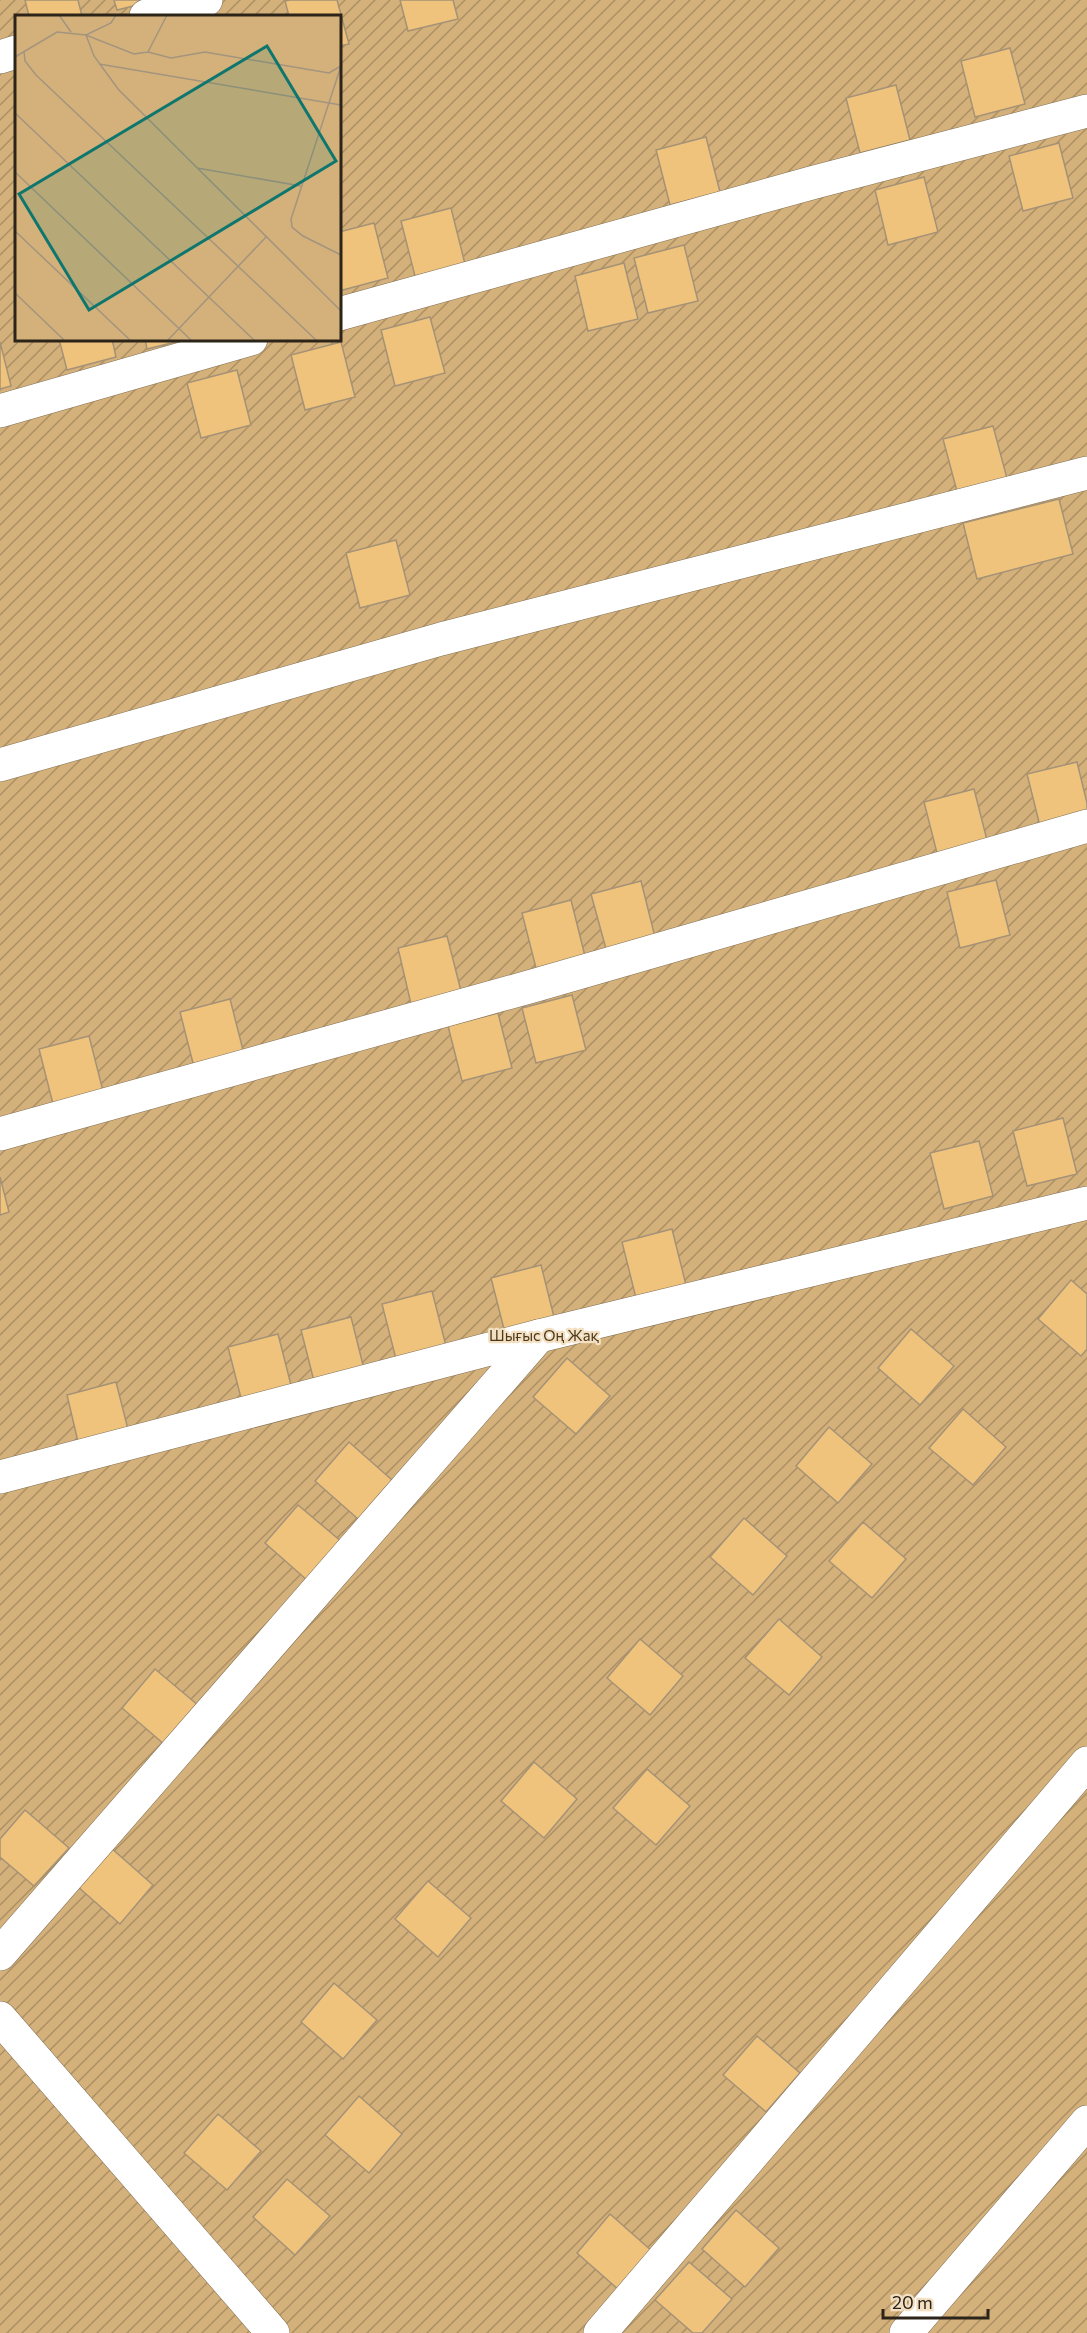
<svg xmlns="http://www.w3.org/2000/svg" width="1087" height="2333" font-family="Commissioner,sans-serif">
<defs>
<pattern id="garden-furrows" width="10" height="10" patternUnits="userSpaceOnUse" patternTransform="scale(1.5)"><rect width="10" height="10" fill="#d4b17a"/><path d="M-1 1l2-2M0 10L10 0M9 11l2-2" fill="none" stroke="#ac9063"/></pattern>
</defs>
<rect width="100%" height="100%" fill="#f3dfc1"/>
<path fill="url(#garden-furrows)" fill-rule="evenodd" d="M0,0h1087v2333h-1087zM16,16h323v323h-323z"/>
<g fill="#f0c37c" stroke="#a59276" stroke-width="1.5">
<path d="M25,0h53l4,16h-53z"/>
<path d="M114,0h43l-40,10z"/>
<path d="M290,0h47l12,44 -10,2v-30h-50l-4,-15z"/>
<path d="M400,0h53l5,19 -50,12z"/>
<path d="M1010,48l15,56 -50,13 -14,-56z"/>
<path d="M896,85l14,55 -50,13 -14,-55z"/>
<path d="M706,137l14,55 -50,13 -14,-55z"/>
<path d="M1059,143l14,55 -50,13 -14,-55z"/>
<path d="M924,177l14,55 -50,13 -13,-55z"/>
<path d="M451,208l14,56 -50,12 -14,-55z"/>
<path d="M374,223l14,55 -49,13v-59z"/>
<path d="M684,245l14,56 -50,12 -14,-55z"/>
<path d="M624,263l14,56 -50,12 -13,-55z"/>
<path d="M430,317l15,56 -50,13 -14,-56z"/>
<path d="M59,339h53l4,18 -49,13z"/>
<path d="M145,339h43l-41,10z"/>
<path d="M0,342l11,44 -11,3z"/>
<path d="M341,342l14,55 -50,13 -14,-55z"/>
<path d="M237,370l14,55 -50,13 -14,-55z"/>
<path d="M993,426l15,56 -50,13 -15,-56z"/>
<path d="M1059,499l14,55 -96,25 -14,-56z"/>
<path d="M396,540l14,55 -50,13 -14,-55z"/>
<path d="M1077,762l10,41v15l-46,12 -14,-56z"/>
<path d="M974,789l14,55 -50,13 -14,-55z"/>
<path d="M996,880l14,55 -50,13 -13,-56z"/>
<path d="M641,881l14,56 -49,12 -15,-55z"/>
<path d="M571,900l14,56 -49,12 -14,-55z"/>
<path d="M447,936l14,55 -50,13 -13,-56z"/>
<path d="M572,995l14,55 -50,13 -14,-55z"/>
<path d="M230,999l14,55 -50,13 -14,-55z"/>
<path d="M498,1013l14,55 -50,13 -14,-55z"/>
<path d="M89,1036l14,55 -50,13 -14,-55z"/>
<path d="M1063,1118l14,56 -50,12 -14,-55z"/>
<path d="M979,1141l14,55 -49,13 -14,-56z"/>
<path d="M0,1177l9,35 -9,3z"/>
<path d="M672,1229l14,56 -50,13 -14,-56z"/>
<path d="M541,1265l14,56 -50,12 -14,-55z"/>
<path d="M1071,1280l16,14v55l-6,7 -43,-37z"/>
<path d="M432,1291l14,55 -50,13 -14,-55z"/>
<path d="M351,1317l14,56 -50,12 -14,-55z"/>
<path d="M911,1329l43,37 -34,39 -42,-37z"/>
<path d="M278,1334l14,55 -50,13 -14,-55z"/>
<path d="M567,1358l43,38 -34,38 -43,-37z"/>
<path d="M116,1382l14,55 -50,13 -13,-55z"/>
<path d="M963,1409l43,38 -33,38 -44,-37z"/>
<path d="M829,1427l43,37 -34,39 -42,-37z"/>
<path d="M349,1442l43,38 -34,39 -43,-38z"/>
<path d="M298,1505l44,37 -34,39 -43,-38z"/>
<path d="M744,1518l43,38 -34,39 -43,-38z"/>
<path d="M863,1522l43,37 -34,39 -43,-37z"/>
<path d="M779,1619l43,38 -33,38 -44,-37z"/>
<path d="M640,1639l43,37 -33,39 -43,-37z"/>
<path d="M155,1669l44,37 -34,39 -43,-37z"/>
<path d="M534,1762l43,37 -33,39 -43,-37z"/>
<path d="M647,1769l43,37 -34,39 -43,-37z"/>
<path d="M25,1810l44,38 -35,38 -34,-29v-18z"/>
<path d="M110,1847l43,38 -33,39 -43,-38z"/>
<path d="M428,1881l43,37 -33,39 -43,-38z"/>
<path d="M334,1983l43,37 -34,39 -42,-37z"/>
<path d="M757,2036l43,37 -34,39 -43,-37z"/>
<path d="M359,2096l43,38 -33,39 -44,-38z"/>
<path d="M218,2114l43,37 -34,39 -43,-37z"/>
<path d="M287,2179l43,37 -35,39 -42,-38z"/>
<path d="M736,2210l43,38 -34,39 -43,-38z"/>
<path d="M610,2214l43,38 -33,39 -43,-38z"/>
<path d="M689,2262l43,37 -30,34h-9l-38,-33z"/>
</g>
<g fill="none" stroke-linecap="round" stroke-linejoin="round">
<g stroke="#816f54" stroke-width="34">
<g id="minor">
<path d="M146,16l60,-16"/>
<path d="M0,57l16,-5"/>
<path d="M339,314l476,-132 272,-71"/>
<path d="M0,411l251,-72"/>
<path d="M0,765l441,-126 646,-166"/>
<path d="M0,1134l536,-149 551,-159"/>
<path d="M0,1477l539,-141 548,-133"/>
<path d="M0,1954l539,-618"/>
<path d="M0,2018l273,315"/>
<path d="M600,2333l487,-570"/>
<path d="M906,2333l181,-211"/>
</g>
</g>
<use href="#minor" stroke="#fff" stroke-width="33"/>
</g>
<g text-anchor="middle" stroke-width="4.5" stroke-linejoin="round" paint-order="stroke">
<g font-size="15" fill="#4c391a" stroke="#f3dfc1">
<text x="544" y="1341">Шығыс Оң Жақ</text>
</g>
</g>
<g transform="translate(15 15)">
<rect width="326" height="326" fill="#f3dfc1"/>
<path d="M0,0h325v325h-325z" fill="#d4b17a"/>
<path fill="none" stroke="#a3947e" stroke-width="1.5" d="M44,0l12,17M152,0l-19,37 23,6 34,-6 124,21 12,-7M9,36l1,10 11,14 280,265M133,37l-14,2 -48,-19 8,21 24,33 223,222M0,42l42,-25 29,3 25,-12 5,-8M84,49l242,41M326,51l-50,153 1,8 11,9 38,19M0,98l239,227M182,153l104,18M0,157l176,168M0,216l115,109M0,278l49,47M153,325l99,-104"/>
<path fill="#0f766e" fill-opacity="0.15" stroke="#0f766e" stroke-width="3" d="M252,31l69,115 -247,149 -70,-116z"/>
<rect width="326" height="326" fill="none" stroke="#2c2419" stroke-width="3"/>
</g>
<path d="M883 2309v9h105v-9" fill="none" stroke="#2c2419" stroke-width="3"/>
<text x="892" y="2309" font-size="18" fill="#2c2419" stroke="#f3dfc1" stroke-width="4.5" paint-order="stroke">20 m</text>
</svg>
